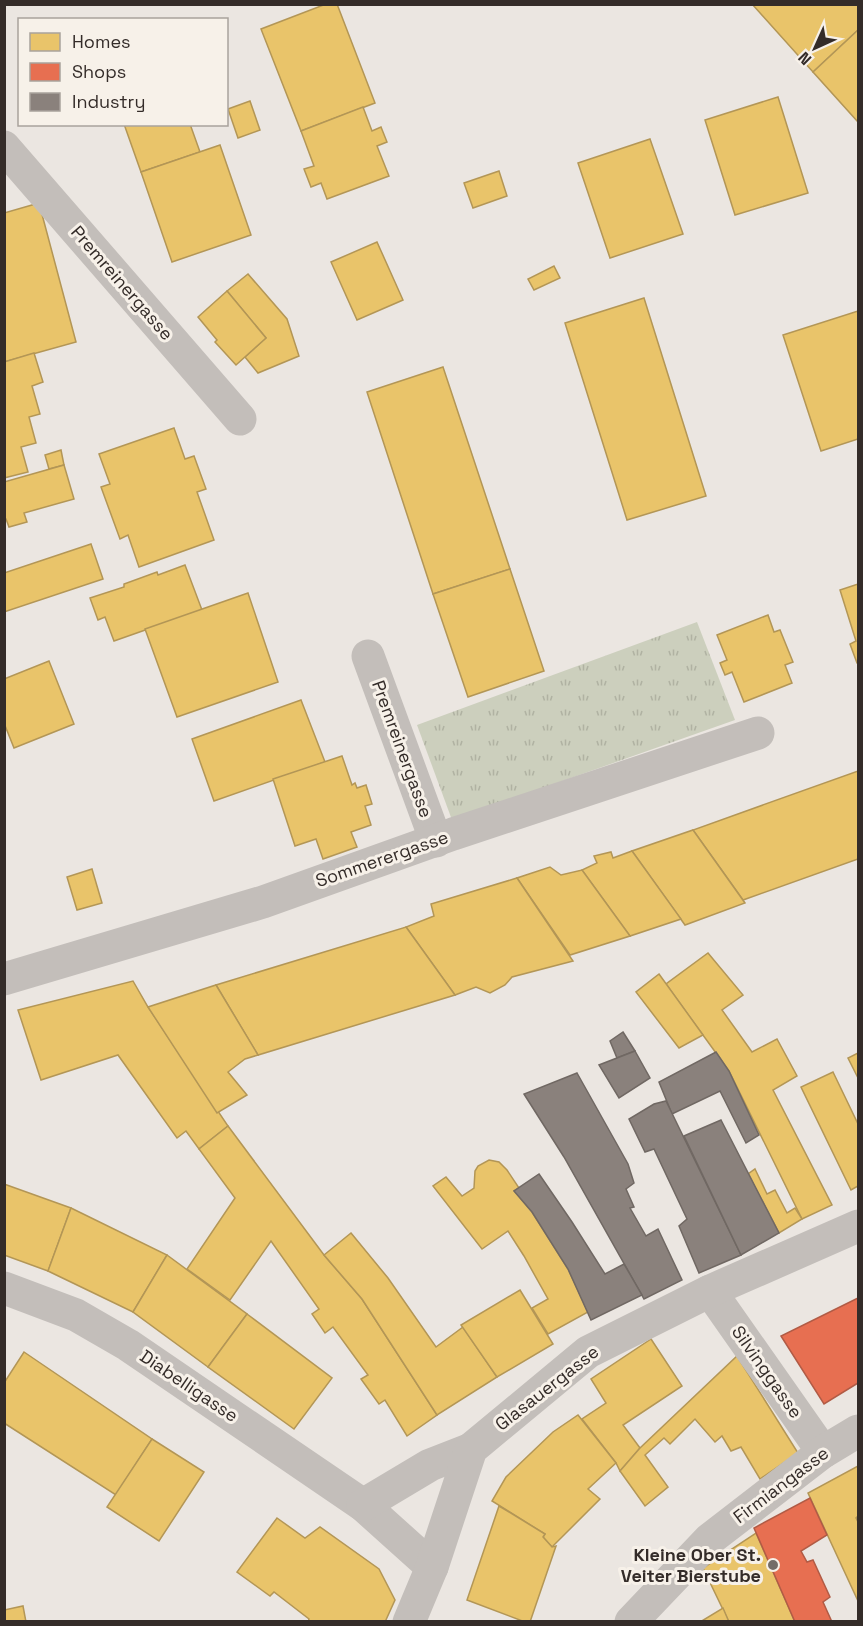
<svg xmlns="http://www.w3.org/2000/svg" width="863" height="1626" font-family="'Space Grotesk',sans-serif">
<defs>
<pattern id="grass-tufts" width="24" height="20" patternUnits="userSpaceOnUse" patternTransform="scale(1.5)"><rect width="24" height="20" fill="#cccfbd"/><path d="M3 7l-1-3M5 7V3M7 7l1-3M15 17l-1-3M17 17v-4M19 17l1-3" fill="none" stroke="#b0b2a2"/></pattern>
</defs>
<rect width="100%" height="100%" fill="#ebe6e1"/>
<path fill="url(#grass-tufts)" d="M697,622l38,98 -283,100 -35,-95z"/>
<g fill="#e9c46a" stroke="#b39656" stroke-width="1.5">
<path d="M326,4h11l38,99 -74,28 -40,-102z"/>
<path d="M752,4h106v26l-45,42z"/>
<path d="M858,30v92l-45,-50z"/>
<path d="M778,97l30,96 -73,22 -30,-95z"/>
<path d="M250,101l10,29 -22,8 -10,-29z"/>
<path d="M363,107l9,24 9,-4 6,15 -10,4 12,30 -62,23 -6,-16 -10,4 -7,-18 10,-3 -13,-35z"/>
<path d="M124,124h66l10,28 -59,20z"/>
<path d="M650,139l33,95 -73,24 -32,-95z"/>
<path d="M220,145l31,90 -79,27 -31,-90z"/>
<path d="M499,171l8,25 -34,12 -9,-25z"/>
<path d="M39,203l37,139 -72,20v-149z"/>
<path d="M377,242l26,58 -46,20 -26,-58z"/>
<path d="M554,266l6,12 -26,12 -6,-11z"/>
<path d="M248,274l39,45 12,37 -41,17 -13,-16 21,-19 -39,-47z"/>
<path d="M227,291l39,47 -30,27 -21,-23 2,-2 -19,-23z"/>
<path d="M644,298l62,198 -79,24 -62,-197z"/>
<path d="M858,311v128l-37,12 -38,-116z"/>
<path d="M34,353l9,29 -11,4 8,28 -11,3 7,26 -15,4 7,25 -24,6v-116z"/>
<path d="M443,367l67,202 -77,25 -66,-202z"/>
<path d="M174,428l11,31 9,-3 12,33 -9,3 17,48 -75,27 -11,-32 -8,4 -19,-52 9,-3 -11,-30z"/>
<path d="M61,450l3,15 -15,4 -4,-14z"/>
<path d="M64,465l10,34 -50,14 3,9 -18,5 -3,-8h-2v-37z"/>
<path d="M91,544l12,35 -99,33v-39z"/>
<path d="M185,565l17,45 -88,31 -9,-24 -7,3 -8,-22 34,-11v-3l33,-12 1,3z"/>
<path d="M510,569l34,102 -76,26 -35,-103z"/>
<path d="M858,584v79h-1l-7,-19 6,-3 -16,-51z"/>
<path d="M248,593l30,89 -101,35 -32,-88z"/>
<path d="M768,615l6,17 6,-2 13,32 -8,3 7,18 -48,19 -12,-30 -7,3 -5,-12 7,-3 -10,-25z"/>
<path d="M49,661l25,63 -60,24 -10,-25v-44z"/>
<path d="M301,700l24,62 -111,39 -22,-62z"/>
<path d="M342,756l10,29 3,-2 2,5 9,-3 6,19 -7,2 6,19 -20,7 6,15 -34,12 -7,-20 -21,7 -22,-67z"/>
<path d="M858,771v88l-115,41 -50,-70z"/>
<path d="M693,830l52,73 -60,22 -53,-74z"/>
<path d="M632,851l49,68 -51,17 -48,-66 15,-7 -3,-7 17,-4 2,6z"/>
<path d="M550,867l11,8 21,-5 48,66 -60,19 -53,-77z"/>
<path d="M92,869l10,34 -25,7 -10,-33z"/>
<path d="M517,878l56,83 -61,16 -7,8 -15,8 -14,-6 -21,8 -49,-68 28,-11 -3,-12z"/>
<path d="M406,927l49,68 -197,60 -42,-70z"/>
<path d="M708,953l35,42 -21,15 30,42 25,-13 20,37 -24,14 59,115 -30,14 -73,-148 -63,-87z"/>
<path d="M659,974l44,61 -24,13 -43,-56z"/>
<path d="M133,981l15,26 80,119 -29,23 -13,-18 -9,7 -59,-83 -77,25 -23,-70z"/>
<path d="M216,985l42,70 -13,4 -17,13 19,23 -30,18 -69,-106z"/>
<path d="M858,1053v25l-10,-20z"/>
<path d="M833,1072l25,52v62l-7,4 -50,-103z"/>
<path d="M228,1126l96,129 38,44 75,116 -30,21 -22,-36 -6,4 -18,-25 7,-4 -35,-48 -8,6 -13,-19 7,-5 -48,-68 -41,59 -43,-31 48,-71 -36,-49z"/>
<path d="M489,1160l10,2 8,8 12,18 -5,3 18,21 36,57 20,43 -40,22 -16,-26 16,-9 -24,-43 -16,-25 -26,18 -49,-63 13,-9 16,19 12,-8 1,-17 3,-5z"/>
<path d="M755,1169l12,25 8,-4 12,23 8,-5 7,11 -23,14 -31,-59z"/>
<path d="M4,1184l67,24 -23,63 -44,-16z"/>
<path d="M71,1208l96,47 -34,57 -85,-41z"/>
<path d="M351,1233l37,45 48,69 27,-20 34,50 -60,38 -75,-116 -38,-44z"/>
<path d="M167,1255l80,59 -39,53 -75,-55z"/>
<path d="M520,1290l33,54 -56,33 -36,-52z"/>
<path d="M247,1314l85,64 -38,51 -86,-62z"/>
<path d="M651,1339l31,47 -59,39 17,23 -20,23 -4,-8 -34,-44 24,-16 -15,-24z"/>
<path d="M24,1352l128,87 -36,56 -112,-72v-40z"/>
<path d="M737,1356l61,97 -38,26 -19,-32 -10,4 -9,-15 -7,6 -20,-23 -25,25 -6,-6 -19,17 23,32 -23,19 -25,-35 20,-23z"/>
<path d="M578,1415l38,48 -28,26 12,10 -48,48 -9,-10 2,-3 -53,-33 14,-24 47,-45z"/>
<path d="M152,1439l52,33 -45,69 -52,-34z"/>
<path d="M858,1466v50l-2,2 2,4v79l-50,-108z"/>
<path d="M499,1506l46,28 -2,3 9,10 4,-1 -26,76h-5l-58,-22z"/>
<path d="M277,1518l28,20 15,-11 59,42 16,31 -10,22h-77l1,-3 -35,-27 -4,4 -33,-24z"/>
<path d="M756,1533l39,89h-66l-26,-54z"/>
<path d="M23,1606l3,16h-21l-1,-12z"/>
<path d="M723,1608l6,14h-29z"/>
</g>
<g fill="#e76f51" stroke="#b15b45" stroke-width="1.5">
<path d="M858,1298v85l-34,21 -43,-68z"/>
<path d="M810,1498l17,37 -26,16 6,11 6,-2 17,37 -7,5 9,20h-37l-41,-94z"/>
</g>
<g fill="#8a817c" stroke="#706863" stroke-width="1.5">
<path d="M623,1032l12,19 -18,7 -7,-17z"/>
<path d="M635,1051l15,27 -31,20 -20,-33z"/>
<path d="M716,1052l13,19 30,64 -13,8 -26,-52 -48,23 -13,-32z"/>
<path d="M577,1073l51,91 6,19 -8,6 8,18 -4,1 16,28 12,-7 24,51 -38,19 -80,-142 -40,-63z"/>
<path d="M666,1101l75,154 -42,18 -20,-47 8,-7 -33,-70 -9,3 -16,-33 25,-15z"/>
<path d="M721,1120l58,113 -38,22 -57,-119z"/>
<path d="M539,1174l33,48 33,52 19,-10 18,31 -51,25 -23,-51 -36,-57 -18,-21z"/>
</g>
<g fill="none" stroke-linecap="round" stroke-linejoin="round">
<g stroke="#c3beba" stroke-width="33">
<path d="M4,147l236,272"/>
<path d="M368,656l68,185"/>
<path d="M4,979l259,-77 190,-68 305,-101"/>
<path d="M4,1288l72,27 52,30 235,160 69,62"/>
<path d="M710,1291l113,161"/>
<path d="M363,1505l67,-40 41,-16"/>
<path d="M409,1622l23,-55 39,-118 117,-97 122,-61 148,-65"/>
<path d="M631,1622l79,-83 113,-87 35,-21"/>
</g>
</g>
<circle fill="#746d69" stroke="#f7f1e9" stroke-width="2" cx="773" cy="1565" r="6"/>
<g text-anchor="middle" stroke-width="6" stroke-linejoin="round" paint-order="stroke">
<g font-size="18" fill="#342c29" stroke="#f7f1e9">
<text transform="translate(122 283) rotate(49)" y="6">Premreinergasse</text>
<text transform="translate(402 749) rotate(70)" y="6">Premreinergasse</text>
<text transform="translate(382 859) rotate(-19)" y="6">Sommerergasse</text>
<text transform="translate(767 1372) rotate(55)" y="6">Silvinggasse</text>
<text transform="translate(189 1386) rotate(34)" y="6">Diabelligasse</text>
<text transform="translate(547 1388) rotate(-38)" y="6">Glasauergasse</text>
<text transform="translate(781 1485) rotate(-37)" y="6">Firmiangasse</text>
</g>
<g font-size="18" font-weight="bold" fill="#342c29" stroke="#f7f1e9" text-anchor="end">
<text x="761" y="1561">Kleine Ober St.<tspan x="761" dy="21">Veiter Bierstube</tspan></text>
</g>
</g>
<rect width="863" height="1626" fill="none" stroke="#342c29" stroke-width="12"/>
<rect x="18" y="18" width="210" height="108" fill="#f7f1e9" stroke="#a9a29c" stroke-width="1.5"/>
<rect x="30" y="33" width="30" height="18" fill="#e9c46a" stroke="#a9a29c" stroke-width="1.5"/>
<text x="72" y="48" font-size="18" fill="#342c29">Homes</text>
<rect x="30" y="63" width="30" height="18" fill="#e76f51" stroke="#a9a29c" stroke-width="1.5"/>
<text x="72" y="78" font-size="18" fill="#342c29">Shops</text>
<rect x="30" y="93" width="30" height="18" fill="#8a817c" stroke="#a9a29c" stroke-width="1.5"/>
<text x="72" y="108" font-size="18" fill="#342c29">Industry</text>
<g transform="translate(815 48) rotate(225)" stroke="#f7f1e9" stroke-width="4.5" paint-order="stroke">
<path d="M0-4.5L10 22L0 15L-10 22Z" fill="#342c29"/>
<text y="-9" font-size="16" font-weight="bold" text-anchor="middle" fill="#342c29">N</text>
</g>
</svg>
